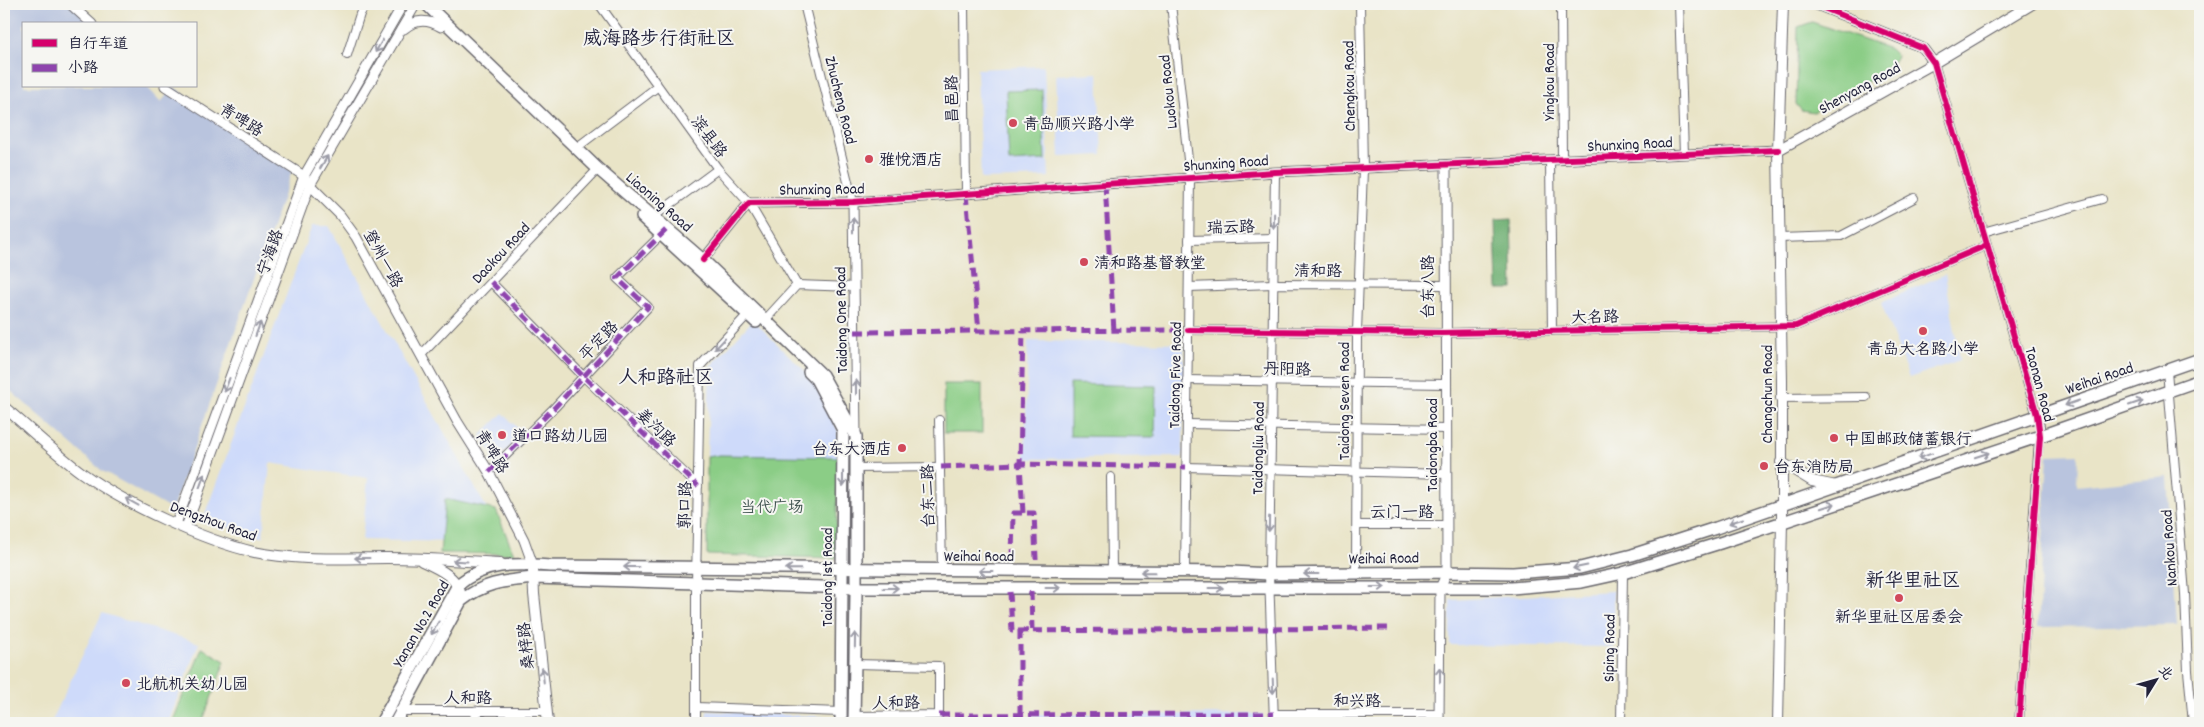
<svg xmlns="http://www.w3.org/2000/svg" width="2204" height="727" font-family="Dekko,'LXGW WenKai TC',sans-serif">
<rect width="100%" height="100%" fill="#f6f6f2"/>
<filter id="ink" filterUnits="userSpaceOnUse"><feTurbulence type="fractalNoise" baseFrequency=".02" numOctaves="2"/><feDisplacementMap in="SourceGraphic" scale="10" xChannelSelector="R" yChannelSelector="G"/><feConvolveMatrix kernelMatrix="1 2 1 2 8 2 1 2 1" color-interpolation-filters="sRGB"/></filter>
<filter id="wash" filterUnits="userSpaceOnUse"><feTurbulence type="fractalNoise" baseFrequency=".0096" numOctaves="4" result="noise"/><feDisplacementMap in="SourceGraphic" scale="20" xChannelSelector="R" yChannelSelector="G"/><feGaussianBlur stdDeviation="1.12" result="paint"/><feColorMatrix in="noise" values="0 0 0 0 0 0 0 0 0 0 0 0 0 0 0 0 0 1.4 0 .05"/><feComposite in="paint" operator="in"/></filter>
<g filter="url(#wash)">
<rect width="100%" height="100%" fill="#e9e4c7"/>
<g fill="#cedafa">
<path d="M1044,66l5,111 -68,2 -4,-110z"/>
<path d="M1098,73l4,82 -42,2 -4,-82z"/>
<path d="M312,226h17l177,317 -144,-3 6,-62 -98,-15 -7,75 -60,-19z"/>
<path d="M1945,274l15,86 -51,18 -28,-75z"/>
<path d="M753,320l62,61 23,50 -2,127 -129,-3v-98l3,-90z"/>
<path d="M1028,341l156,2 -1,114 -158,2z"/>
<path d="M503,413l20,21 -24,23 -6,-1 -12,-21z"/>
<path d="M1613,591l1,56 -164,-2v-45z"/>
<path d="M102,613l97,30 -31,80h-117z"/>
<path d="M707,711l127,6v6h-128z"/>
<path d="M1012,714v9h-151l1,-6z"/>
<path d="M1263,714v9h-231v-8z"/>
</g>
<g fill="#b9c4de">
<path d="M4,4h68l18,20h-66v62h122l15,16 13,-15 118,84 -120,339 -71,-40 -97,-85z"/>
<path d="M2078,454l-1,32 91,-9 9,148 -139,2 10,-172z"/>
</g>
<g fill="#8bcd86" stroke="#567860">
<path d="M1812,22l78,27 7,7 -8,13 -75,43 -13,-2 -5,-6 2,-77z"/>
<path d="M1042,90l3,70 -36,2 -3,-71z"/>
<rect x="944" y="384" width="38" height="49"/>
<path d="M1070,384l86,2 -1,51 -85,-1z"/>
<path d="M720,455l118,2 -2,101 -129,-3v-98z"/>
<path d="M445,499l51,11 18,44 -74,-1z"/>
<path d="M202,648l23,13 -23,62h-30z"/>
</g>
<path fill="#70b073" stroke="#496957" d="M1511,220l2,69h-16l-2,-68z"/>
</g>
<g filter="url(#ink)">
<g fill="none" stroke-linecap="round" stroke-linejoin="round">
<g stroke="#68666c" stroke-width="10">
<g id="minor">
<path d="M599,4l119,165 31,34 48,82"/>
<path d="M804,4l49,198"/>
<path d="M964,4l2,190"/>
<path d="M1171,4l19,174 -5,394"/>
<path d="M1561,4l1,156"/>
<path d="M1679,4l5,150"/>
<path d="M347,55l13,-41 6,-10"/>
<path d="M1934,63l106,363 -21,297"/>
<path d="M576,148l81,-61"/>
<path d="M1550,161l2,170"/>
<path d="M653,217l65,-48"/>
<path d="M1983,232l119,-33"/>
<path d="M1779,238l62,-2 73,-38"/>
<path d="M1189,240l85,-2"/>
<path d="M491,282l92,94 115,110"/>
<path d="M1189,287l84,-3 173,1"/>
<path d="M765,320l32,-35 56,2"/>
<path d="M1188,330l254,3 354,-7 191,-81"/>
<path d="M421,355l177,-186"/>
<path d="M2167,370l18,224 3,77 5,52"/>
<path d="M1187,380l259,4"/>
<path d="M1780,398l86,-1"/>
<path d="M939,420l3,151"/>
<path d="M1187,424l259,5"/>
<path d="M1186,467l260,7"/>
<path d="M855,468l86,-1"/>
<path d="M489,472l66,-65 93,-100 -31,-29 47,-46"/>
<path d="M1111,477l1,95"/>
<path d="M1357,525h90"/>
<path d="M1356,574l1,-242 6,-163 -3,-165"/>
<path d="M696,707l145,5"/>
<path d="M399,711h148"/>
<path d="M1274,714h165"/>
<path d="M854,716l85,-1v-49l-84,-2"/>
<path d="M696,723v-139l4,-218 50,-54"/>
<path d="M1274,723l-5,-149 6,-402"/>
<path d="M1621,723l2,-150"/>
</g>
</g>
<g stroke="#68666c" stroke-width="11">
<g id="tertiary">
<path d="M70,4l22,20"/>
<path d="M1814,4l109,44 11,15"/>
<path d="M404,29c11,-10 24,-10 37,-2"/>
<path d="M165,86l139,90 6,9 30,30 16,22 101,184 32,51 35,68 9,25"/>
<path d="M853,202l3,234"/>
<path d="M703,260l46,-57 104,-1 422,-30 503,-22"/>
<path d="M176,524l128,-348 99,-172"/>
<path d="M186,527l124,-342 106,-181"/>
<path d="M476,711v12"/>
<path d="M1439,723l1,-135 7,-16 -1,-406"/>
</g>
</g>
<g stroke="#68666c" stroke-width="12">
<g id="secondary">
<path d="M1778,150l156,-87 98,-59"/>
<path d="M4,407c26,22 51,46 78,66 43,31 120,67 172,79 43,9 89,6 133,6 38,0 75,3 113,5"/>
<path d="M1781,462l31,19 24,5"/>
<path d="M422,561c18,8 40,18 39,40"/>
<path d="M533,571l1,23 14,129"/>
<path d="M1778,723l4,-202v-140l-4,-231 5,-146"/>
</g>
</g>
<g stroke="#68666c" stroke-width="14">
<g id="primary">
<path d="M426,4l172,165 105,91 119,115 34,61v157l-2,130"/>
<path d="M642,217l114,105"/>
<path d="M809,372l7,7 27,51 -2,293"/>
<path d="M381,723l77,-138c28,-24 59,-21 93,-19l681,6 37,2 173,-2 71,1 67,-5 52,-13 84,-27 484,-169"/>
<path d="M395,723l66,-122c24,-19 44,-20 73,-23l322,10h656l70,-6 41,-9 97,-30 329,-110 151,-53"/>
</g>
</g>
<use href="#minor" stroke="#fff" stroke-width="8"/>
<use href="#tertiary" stroke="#fff" stroke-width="9"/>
<use href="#secondary" stroke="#fff" stroke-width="10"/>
<use href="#primary" stroke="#fff" stroke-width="11"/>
<g stroke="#8e44ad" stroke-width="5" stroke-dasharray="10 5" stroke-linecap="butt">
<path d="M1105,184l9,147"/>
<path d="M966,194l13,137 209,-1"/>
<path d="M491,282l92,94 115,110"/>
<path d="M855,332l124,-1"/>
<path d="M941,467l79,-3 166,3"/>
<path d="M489,472l66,-65 93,-100 -31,-29 50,-49"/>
<path d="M1023,513l-3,-49 3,-133"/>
<path d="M1012,559l1,-46h21l2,46"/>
<path d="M1031,591l1,39"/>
<path d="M1010,592l2,39 378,-3"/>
<path d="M1020,630v93"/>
<path d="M939,715l335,-1"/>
</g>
<g stroke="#f6f6f2" stroke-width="9">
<g id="cycleway">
<path d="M1814,4l109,44 11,15 103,352 3,21 -21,287"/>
<path d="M703,260l46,-57 104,-1 422,-30 503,-22"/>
<path d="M1188,330l254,3 354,-7 191,-81"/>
</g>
</g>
<use href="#cycleway" stroke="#d6006c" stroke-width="6"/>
</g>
<defs><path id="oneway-shaft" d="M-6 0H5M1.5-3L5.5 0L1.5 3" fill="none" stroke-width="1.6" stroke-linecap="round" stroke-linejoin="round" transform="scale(1.25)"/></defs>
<g stroke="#9c9ca7">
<use href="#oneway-shaft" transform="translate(379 46) rotate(120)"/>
<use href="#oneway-shaft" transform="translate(324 162) rotate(-59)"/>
<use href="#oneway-shaft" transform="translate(1274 221) rotate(91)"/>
<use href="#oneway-shaft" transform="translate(853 225) rotate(-90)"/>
<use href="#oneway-shaft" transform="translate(258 329) rotate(-70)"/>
<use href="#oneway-shaft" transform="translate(720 344) rotate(133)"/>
<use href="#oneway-shaft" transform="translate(227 385) rotate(110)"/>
<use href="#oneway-shaft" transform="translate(856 387) rotate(-90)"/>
<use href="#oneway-shaft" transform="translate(2072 403) rotate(161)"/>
<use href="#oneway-shaft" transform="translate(2136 403) rotate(-19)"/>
<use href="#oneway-shaft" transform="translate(1982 455) rotate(-18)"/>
<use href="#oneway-shaft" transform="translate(1925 456) rotate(160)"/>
<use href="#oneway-shaft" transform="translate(843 479) rotate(90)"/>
<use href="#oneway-shaft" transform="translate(202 481) rotate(-70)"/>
<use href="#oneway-shaft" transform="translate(132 502) rotate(-151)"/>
<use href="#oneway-shaft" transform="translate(1828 506) rotate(-18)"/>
<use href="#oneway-shaft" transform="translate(1736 521) rotate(161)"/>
<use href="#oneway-shaft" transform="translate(1269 524) rotate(91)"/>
<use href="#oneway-shaft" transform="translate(362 558) rotate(-180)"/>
<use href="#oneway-shaft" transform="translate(460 561) rotate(-177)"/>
<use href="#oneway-shaft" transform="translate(631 567) rotate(-180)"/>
<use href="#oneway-shaft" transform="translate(1580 567) rotate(169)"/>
<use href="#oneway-shaft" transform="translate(793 569) rotate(-179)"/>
<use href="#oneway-shaft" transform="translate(986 571) rotate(-180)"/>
<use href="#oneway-shaft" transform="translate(1148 572) rotate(-179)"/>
<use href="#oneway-shaft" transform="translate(1311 574) rotate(180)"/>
<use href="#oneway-shaft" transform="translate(1378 587)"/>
<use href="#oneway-shaft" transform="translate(891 588)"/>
<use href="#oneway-shaft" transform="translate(1053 588)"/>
<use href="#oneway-shaft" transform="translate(1216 588)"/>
<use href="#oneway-shaft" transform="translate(435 628) rotate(119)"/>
<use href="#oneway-shaft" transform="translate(855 640) rotate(-89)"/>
<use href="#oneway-shaft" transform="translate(543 675) rotate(-96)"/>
<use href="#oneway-shaft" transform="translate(1440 675) rotate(-90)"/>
<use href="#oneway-shaft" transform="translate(1273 686) rotate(88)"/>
</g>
</g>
<g fill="#d1495b" stroke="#f6f6f2" stroke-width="2">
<circle cx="1013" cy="123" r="5"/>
<circle cx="869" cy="159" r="5"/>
<circle cx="1084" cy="262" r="5"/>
<circle cx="1923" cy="331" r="5"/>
<circle cx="502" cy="435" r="5"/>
<circle cx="1834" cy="438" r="5"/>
<circle cx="902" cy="448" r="5"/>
<circle cx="1764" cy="466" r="5"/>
<circle cx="1899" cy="598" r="5"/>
<circle cx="126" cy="683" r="5"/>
</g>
<g text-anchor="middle" stroke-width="4" stroke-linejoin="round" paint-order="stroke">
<g font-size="16" fill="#22223b" stroke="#f6f6f2">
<text transform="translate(1548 82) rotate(-90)" y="6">Yingkou Road</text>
<text transform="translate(1348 86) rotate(-91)" y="6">Chengkou Road</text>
<text transform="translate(1859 87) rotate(-29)" y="6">Shenyang Road</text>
<text transform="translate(1167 92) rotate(-96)" y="6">Luokou Road</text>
<text transform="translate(951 99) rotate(-91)" y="6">昌邑路</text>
<text transform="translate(842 100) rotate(76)" y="6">Zhucheng Road</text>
<text transform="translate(242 119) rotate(32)" y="6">青啤路</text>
<text transform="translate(710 136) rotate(53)" y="6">滨县路</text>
<text transform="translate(1630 143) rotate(-3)" y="6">Shunxing Road</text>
<text transform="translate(1226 162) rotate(-4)" y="6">Shunxing Road</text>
<text transform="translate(822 188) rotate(-1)" y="6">Shunxing Road</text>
<text transform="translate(660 201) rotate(41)" y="6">Liaoning Road</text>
<text transform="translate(1231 226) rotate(-1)" y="6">瑞云路</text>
<text transform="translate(269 252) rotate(-70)" y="6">宁海路</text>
<text transform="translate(500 252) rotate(-47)" y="6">Daokou Road</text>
<text transform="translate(384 258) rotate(61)" y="6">登州一路</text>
<text x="1318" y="276">清和路</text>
<text transform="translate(1427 287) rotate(-90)" y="6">台东八路</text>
<text transform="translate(1595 316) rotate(-1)" y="6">大名路</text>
<text transform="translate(840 320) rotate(-91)" y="6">Taidong One Road</text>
<text transform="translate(598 340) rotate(-46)" y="6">平定路</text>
<text transform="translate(1287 368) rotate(1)" y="6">丹阳路</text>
<text transform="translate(1174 375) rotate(-89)" y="6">Taidong Five Road</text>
<text transform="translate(2099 377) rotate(-19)" y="6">Weihai Road</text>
<text transform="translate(2041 384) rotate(75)" y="6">Taonan Road</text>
<text transform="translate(1766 394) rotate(-90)" y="6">Changchun Road</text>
<text transform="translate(1343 401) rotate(-90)" y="6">Taidong Seven Road</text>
<text transform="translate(657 427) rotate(44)" y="6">姜沟路</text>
<text transform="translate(1431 445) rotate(-90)" y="6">Taidongba Road</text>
<text transform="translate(1257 448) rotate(-89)" y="6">Taidongliu Road</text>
<text transform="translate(493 451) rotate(59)" y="6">青啤路</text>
<text transform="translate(927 496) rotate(-91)" y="6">台东二路</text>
<text transform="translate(684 505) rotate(-89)" y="6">郭口路</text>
<text x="1402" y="517">云门一路</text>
<text transform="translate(214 520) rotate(20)" y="6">Dengzhou Road</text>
<text transform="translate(2168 548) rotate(-94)" y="6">Nankou Road</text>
<text x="979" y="561">Weihai Road</text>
<text transform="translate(1384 557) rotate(-1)" y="6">Weihai Road</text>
<text transform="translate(826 577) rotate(-90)" y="6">Taidong 1st Road</text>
<text transform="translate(420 623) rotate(-60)" y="6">Yanan No.2 Road</text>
<text transform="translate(525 646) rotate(-96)" y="6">桑梓路</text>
<text transform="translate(1608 648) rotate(-89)" y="6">Siping Road</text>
<text x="468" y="703">人和路</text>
<text x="1357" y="706">和兴路</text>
<text transform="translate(896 702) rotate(-1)" y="6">人和路</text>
</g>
<g font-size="16" fill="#22223b" stroke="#f6f6f2" text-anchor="start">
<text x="1023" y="129">青岛顺兴路小学</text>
<text x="879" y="165">雅悦酒店</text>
<text x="1094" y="268">清和路基督教堂</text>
<text x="1923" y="354" text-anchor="middle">青岛大名路小学</text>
<text x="512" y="441">道口路幼儿园</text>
<text x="1844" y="444">中国邮政储蓄银行</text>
<text x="892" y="454" text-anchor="end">台东大酒店</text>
<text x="1774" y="472">台东消防局</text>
<text x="1899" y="622" text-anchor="middle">新华里社区居委会</text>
<text x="136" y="689">北航机关幼儿园</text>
</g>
<g font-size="16" fill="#425552" stroke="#f6f6f2">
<text x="772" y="512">当代广场</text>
</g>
<g font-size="19" fill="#22223b" stroke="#f6f6f2">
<text x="659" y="44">威海路步行街社区</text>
<text x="666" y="383">人和路社区</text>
<text x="1913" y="586">新华里社区</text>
</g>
</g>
<rect width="2204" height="727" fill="none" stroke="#f6f6f2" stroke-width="20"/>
<rect x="22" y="22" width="175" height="65" fill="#f6f6f2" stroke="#a1a1a9"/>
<rect x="32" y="39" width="25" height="8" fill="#d6006c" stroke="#a1a1a9"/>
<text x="68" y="48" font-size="15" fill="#22223b">自行车道</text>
<rect x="32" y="64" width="25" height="8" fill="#8e44ad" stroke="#a1a1a9"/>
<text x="68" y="72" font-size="15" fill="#22223b">小路</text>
<g transform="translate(2156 680) rotate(53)" stroke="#f6f6f2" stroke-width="4" paint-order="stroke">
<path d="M0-4L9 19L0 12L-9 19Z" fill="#22223b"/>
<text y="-8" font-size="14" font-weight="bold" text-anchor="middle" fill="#22223b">北</text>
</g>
</svg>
